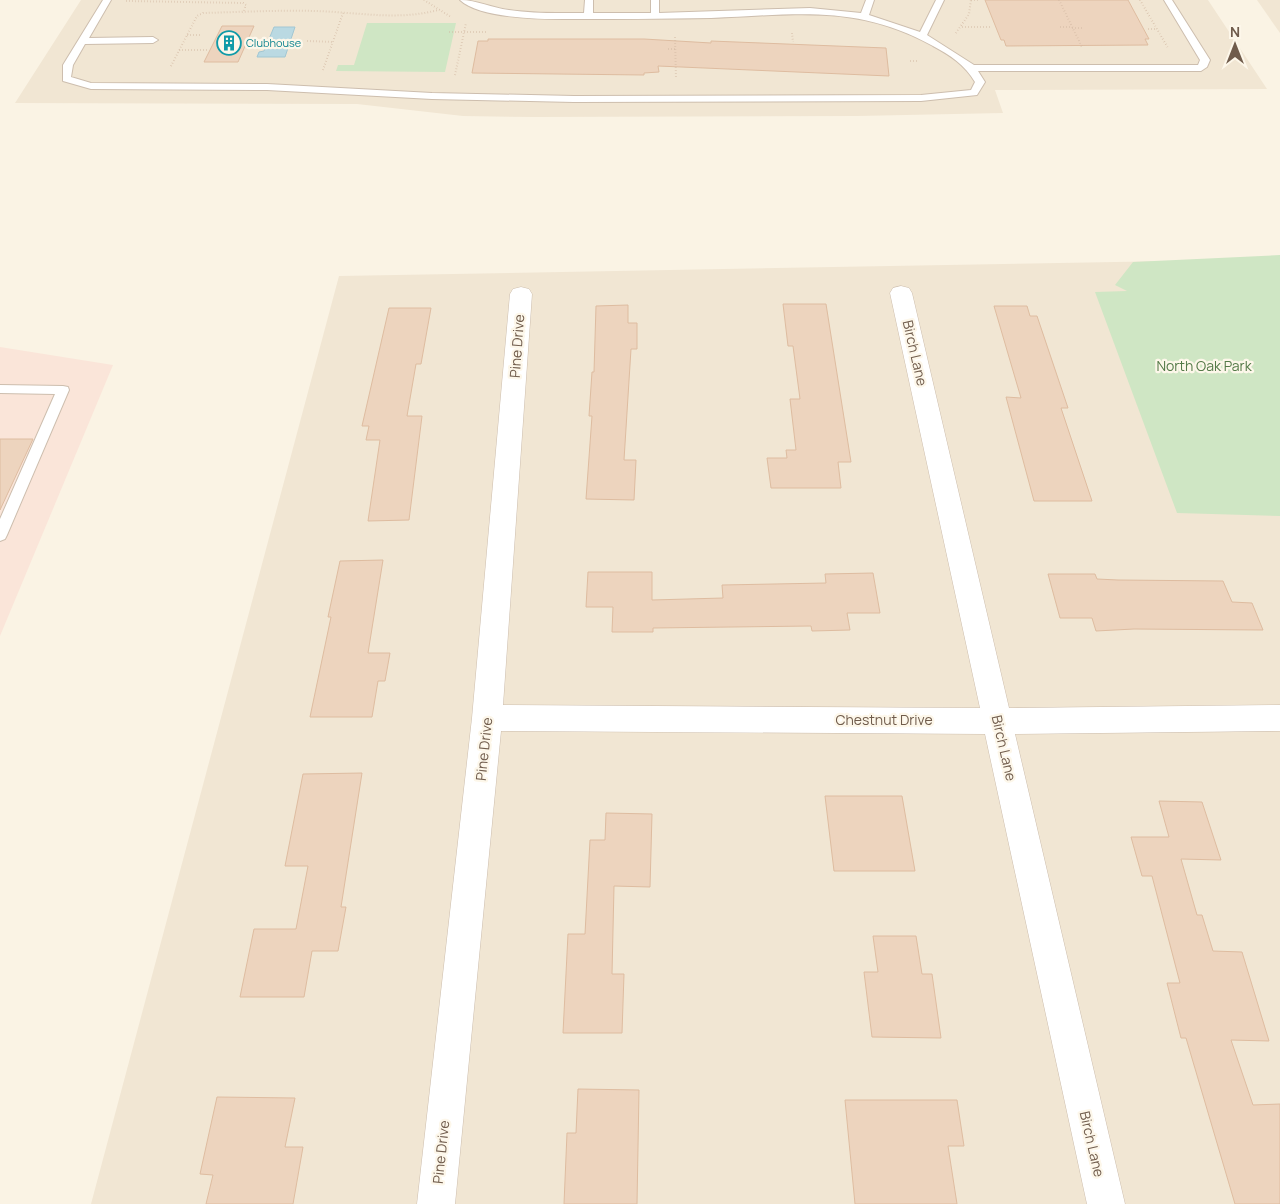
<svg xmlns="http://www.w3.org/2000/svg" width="1280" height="1204" font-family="Manrope,sans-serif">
<rect width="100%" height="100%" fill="#faf3e4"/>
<g fill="#f1e6d3">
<path d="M81,0h1127l59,89 -272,1 8,23 -146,3 -322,1 -72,-1 -106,-12 -342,-1z"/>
<path d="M1257,0h23v33z"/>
<path d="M1280,259v945h-1189l248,-928z"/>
</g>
<path fill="#fae5d9" d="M0,347l113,18 -113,271z"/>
<g fill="#cfe6c4">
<path d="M367,23h89l-11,49 -109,-1 2,-6h16z"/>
<path d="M1280,255v261l-103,-3 -82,-221 32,-1 -12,-6 18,-23z"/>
</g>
<path fill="#bad9e2" stroke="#a2c7d3" d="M274,27h21l-10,30h-28l2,-5 5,-1z"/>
<g fill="#edd4be" stroke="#debca0">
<path d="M985,0h143l21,39h-4l3,6 -142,1 -2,-6h-3z"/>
<path d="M222,26h32l-16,36h-34z"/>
<path d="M488,39h156l67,4v-2l175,7 3,28 -231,-10 1,6 -15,1v2l-172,-2 6,-32h10z"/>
<path d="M783,304h43l25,158h-13l3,26h-70l-4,-30h20l-1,-8h10l-6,-51h10l-7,-53h-5z"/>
<path d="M628,305v18h9v26h-6l-7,111h12l-2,40 -48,-1 6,-83h-3l3,-44h2l2,-66z"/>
<path d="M994,306h33l3,10h7l31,92h-7l31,93h-58l-28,-104 15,1z"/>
<path d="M389,308h42l-10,56h-5l-9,52h15l-13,104 -41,1 12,-81h-14l3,-14h-7z"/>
<path d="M0,439h33l-33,71z"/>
<path d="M383,560l-15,93h22l-5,28h-7l-6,36h-62l21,-100h-3l12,-56z"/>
<path d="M588,572h64v28l71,-2 -1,-13 104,-2 -1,-9 48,-1 7,40h-33l3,17 -38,1 -1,-5 -158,2v4h-41l1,-25h-27z"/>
<path d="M1048,574h47l2,5 21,1 105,1 9,21 20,1 11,27 -129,-1 -38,2 -4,-13h-32z"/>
<path d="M362,773l-21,134h5l-8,44h-26l-8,46h-64l14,-68h42l12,-63h-23l18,-92z"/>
<path d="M825,796h77l13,75h-81z"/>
<path d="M1159,801l43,1 19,58 -40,-1 16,56h5l11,36 29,1 27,89 -38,-1 22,65 27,-1v100h-45l-49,-166h-5l-14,-55h13l-28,-107h-10l-11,-39h38z"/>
<path d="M606,813l46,1 -2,73 -36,-1 -2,88h12l-2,59h-59l5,-99h17l5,-94h15z"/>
<path d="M873,936h43l6,38h10l9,64 -69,-1 -8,-65h14z"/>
<path d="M578,1089l61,1 -2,114h-73l3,-71h9z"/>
<path d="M217,1097l78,1 -10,49h18l-10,57h-87l7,-29 -13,-1z"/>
<path d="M845,1100h112l7,46h-16l9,58h-102z"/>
</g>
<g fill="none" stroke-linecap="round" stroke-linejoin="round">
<g stroke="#cdbeae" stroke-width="2">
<g id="lane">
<path d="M103,0h8l-22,38 64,-1 5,3 -5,3 -68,1 -12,21 -2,12 20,6 176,1 165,9 142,3 347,-1 50,-5 4,-8c-10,-17 -25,-27 -42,-36 -77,-43 -140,-31 -222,-28 -50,1 -99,1 -148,1 -26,0 -84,-1 -103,-19 17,0 32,8 49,10 25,4 50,3 75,3l1,-13h8v13h58v-13h8v13l151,-5 51,5 5,-13h8l-5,15 51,17 16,-32h8l-17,35 47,30h224l2,-5 -36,-60h8l38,60 -3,7 -6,4h-223l7,11 -8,13 -56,6 -347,1 -142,-3 -165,-9 -176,-1 -28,-8v-16z"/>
<path d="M0,385l63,1 5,1 1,3 -62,145 -2,4 -5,2v-22l55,-125 -55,-1z"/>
</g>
</g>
<g stroke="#cdbeae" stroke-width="1">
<path id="street" d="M901,286l8,2 3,5 97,415 271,-3v26l-265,3 110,470h-38l-102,-470 -484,-3 -46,473h-38l55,-486 38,-424 3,-5 8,-2 8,2 3,5 -29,411 477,3 -90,-415 3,-5z"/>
</g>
<g stroke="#d2b8a2" stroke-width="2" stroke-dasharray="0.5 2.5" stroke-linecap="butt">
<path d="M424,0l27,17"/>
<path d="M971,0h9"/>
<path d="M1059,0l23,47"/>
<path d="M1140,0l28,48"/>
<path d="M126,1l117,2 3,2 -3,8"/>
<path d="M962,27h30"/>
<path d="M1060,27h12"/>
<path d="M1072,28h11"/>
<path d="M1148,29h9"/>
<path d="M449,32h37"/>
<path d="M792,33l1,9"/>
<path d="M956,33l13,-19 2,-14"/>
<path d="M187,35h14"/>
<path d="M675,37l1,41"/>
<path d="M307,41l26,1"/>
<path d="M668,49h7"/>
<path d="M179,50h28"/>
<path d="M910,61h9"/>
<path d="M171,66l26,-50 6,-3c37,-1 75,-3 112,-2 41,1 83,10 123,-1"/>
<path d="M323,70l20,-57"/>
<path d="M455,75l11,-52"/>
</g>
<use href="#lane" fill="#fff" fill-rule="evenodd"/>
<use href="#street" fill="#fff" fill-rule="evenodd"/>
</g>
<defs>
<g id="building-ring" transform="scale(1.25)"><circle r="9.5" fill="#fdf7ea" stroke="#0f9aa8" stroke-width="1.5"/><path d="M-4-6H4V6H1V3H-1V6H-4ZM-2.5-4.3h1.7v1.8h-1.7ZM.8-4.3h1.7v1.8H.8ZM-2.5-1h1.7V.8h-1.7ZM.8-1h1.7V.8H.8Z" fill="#0f9aa8"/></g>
</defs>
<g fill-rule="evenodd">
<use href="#building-ring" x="229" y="43"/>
</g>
<g text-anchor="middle" stroke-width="4.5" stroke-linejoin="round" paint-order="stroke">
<g font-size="11" fill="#0d838f" stroke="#fdf7ea" text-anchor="start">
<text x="246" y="47">Clubhouse</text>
</g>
<g font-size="14" fill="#705c4c" stroke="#fdf7ea">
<text transform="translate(517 346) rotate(-86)" y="5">Pine Drive</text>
<text transform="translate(915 353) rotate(77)" y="5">Birch Lane</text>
<text x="884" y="725">Chestnut Drive</text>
<text transform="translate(1004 748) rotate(77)" y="5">Birch Lane</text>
<text transform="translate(484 749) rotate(-84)" y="5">Pine Drive</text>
<text transform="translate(1092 1144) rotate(77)" y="5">Birch Lane</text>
<text transform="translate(441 1152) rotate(-84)" y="5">Pine Drive</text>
</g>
<g font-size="14" fill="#547a48" stroke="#fdf7ea">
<text x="1204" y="371">North Oak Park</text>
</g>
</g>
<g transform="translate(1235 45)" stroke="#fdf7ea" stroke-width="4" paint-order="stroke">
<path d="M0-4L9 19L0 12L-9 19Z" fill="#705c4c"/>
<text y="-8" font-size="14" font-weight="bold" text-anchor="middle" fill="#705c4c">N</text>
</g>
</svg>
